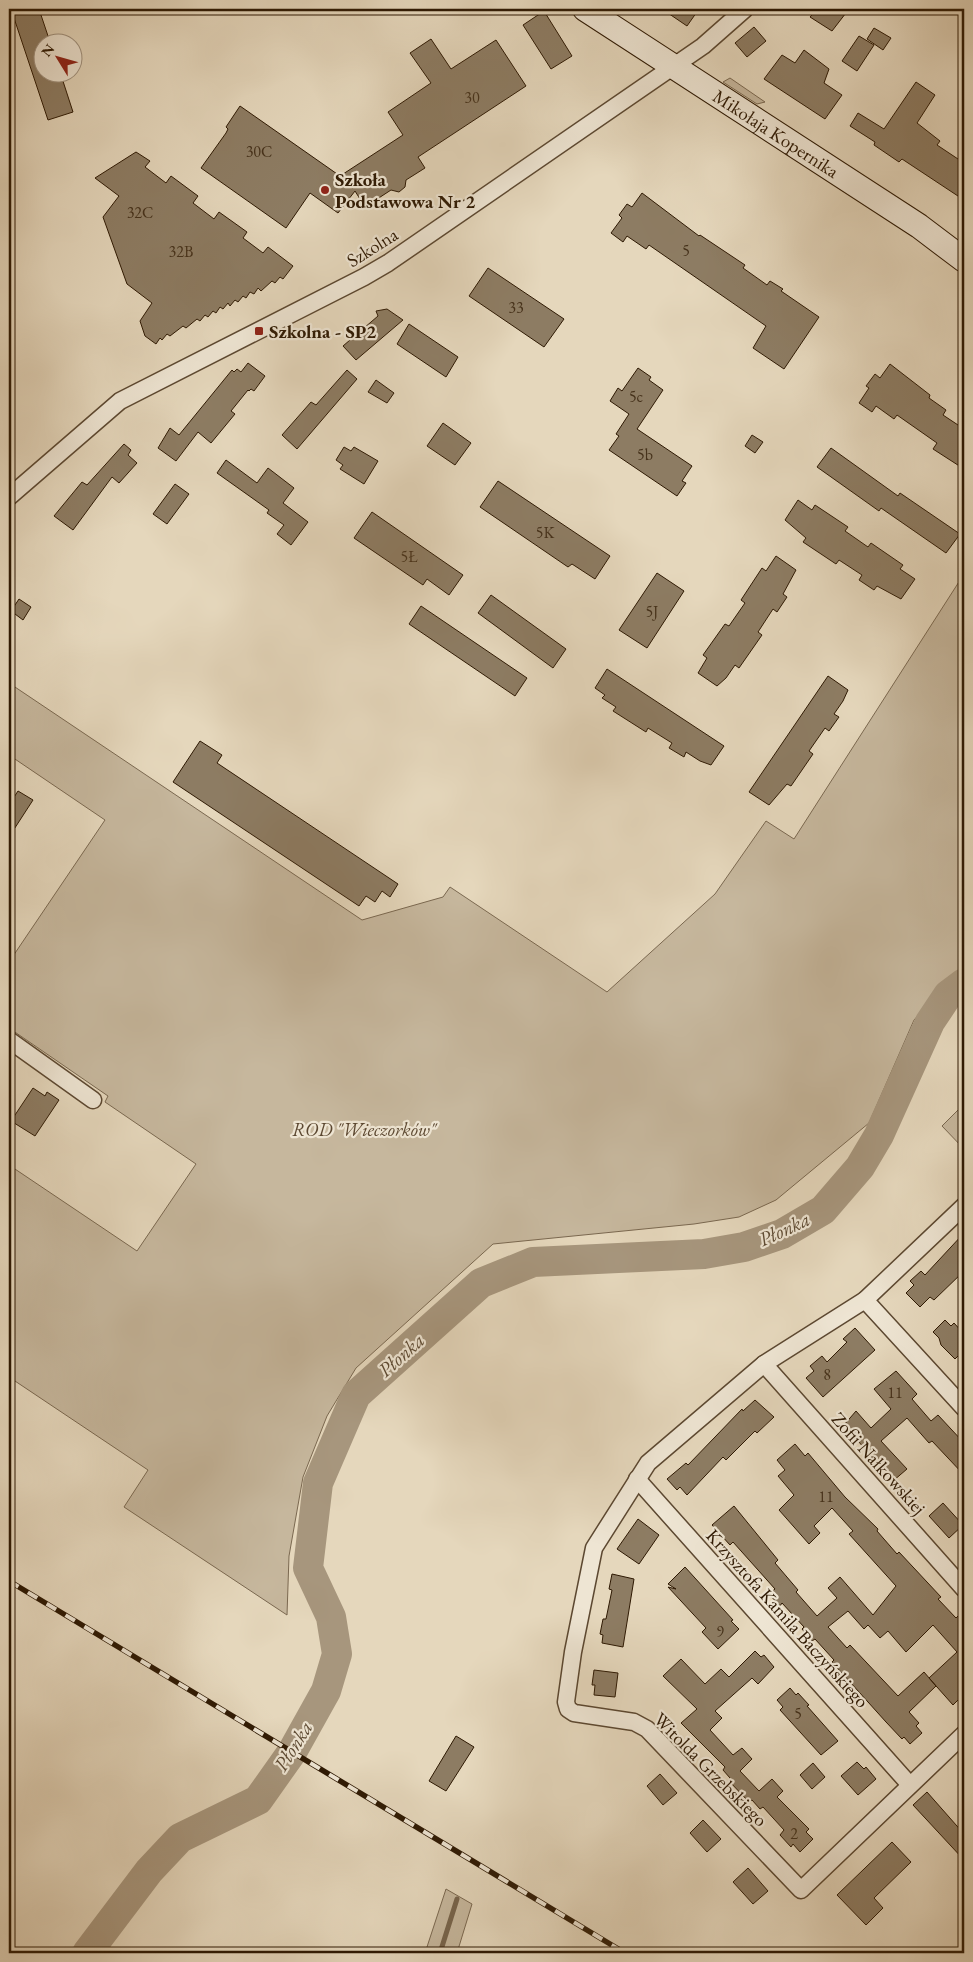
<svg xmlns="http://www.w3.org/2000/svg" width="973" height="1962" font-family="'EB Garamond',serif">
<rect width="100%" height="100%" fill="#e5d7bc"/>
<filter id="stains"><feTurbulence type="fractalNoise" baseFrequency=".004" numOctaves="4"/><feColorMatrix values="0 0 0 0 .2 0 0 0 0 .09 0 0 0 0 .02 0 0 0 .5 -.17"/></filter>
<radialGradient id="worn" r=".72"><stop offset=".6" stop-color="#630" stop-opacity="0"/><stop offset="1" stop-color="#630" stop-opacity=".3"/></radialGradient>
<g fill="#c6b79d" stroke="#7a6850">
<path d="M730,78l35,24 -8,2 -34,-22z"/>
<path d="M964,574v391l-50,55 -45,103 -93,77 -37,17 -45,7 -201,20 -137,124 -29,48 -24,61 -14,79 -2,59 -163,-108 24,-37 -139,-93v-212l128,86 59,-87 -91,-62 3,-6 -99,-68v-66l96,-142 -96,-65v-72l353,237 81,-23 7,-10 157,105 108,-98 51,-73 28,18z"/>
<path d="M964,1104v45l-22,-23z"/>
<path d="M446,1889l26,15 -15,49h-32z"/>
</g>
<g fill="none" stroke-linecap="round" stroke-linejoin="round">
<path stroke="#77644c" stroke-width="5" d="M440,1953l17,-54"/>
<path stroke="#a7967d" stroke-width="30" d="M87,1953l62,-82 31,-33 78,-38 34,-48 34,-61 11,-37 -6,-37 -23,-49 10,-85 38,-88 125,-112 52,-21 171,-8 40,-7 38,-13 41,-24 37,-43 19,-32 51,-113 18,-27 16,-12"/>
</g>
<g fill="#8d7c63" stroke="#2e1903">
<path d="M11,9h28l11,33h-8v30h18l13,40 -25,8z"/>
<path d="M662,9h37l-12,17z"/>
<path d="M817,9h32l-17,22 -22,-14z"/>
<path d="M544,11l28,45 -21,13 -28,-44z"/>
<path d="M754,27l12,14 -19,16 -12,-14z"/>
<path d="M874,28l17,10 -8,12 -16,-11z"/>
<path d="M859,36l15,9 -17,26 -15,-10z"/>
<path d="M431,39l20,30 45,-29 30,46 -108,71 7,11 -19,12 -1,7 -6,5 -8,-2 -26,17 -10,-16 -17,22 -28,-20 -24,35 -85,-60 25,-35 2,-4 -2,-2 14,-21 100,70 63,-41 -15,-23 43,-29 -21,-30z"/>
<path d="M804,50l25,19 -5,14 18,12 -17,24 -61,-40 18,-24 13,8z"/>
<path d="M916,82l19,13 -18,28 23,18 -3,4 27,18v37l-62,-41 -3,3 -25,-17 1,-3 -25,-16 8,-13 26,16z"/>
<path d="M136,152l14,9 -5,6 21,16 5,-7 27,20 -5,7 21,16 5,-7 28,20 -4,6 20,15 5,-6 25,19 -10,13 -3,-2 -5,6 -3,-2 -11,10 -3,-3 -4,6 -4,-2 -4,6 -3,-2 -5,6 -3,-2 -5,6 -2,-3 -5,6 -3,-2 -4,6 -3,-2 -5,6 -3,-2 -5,6 -3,-2 -11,9 -3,-2 -13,10 -3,-2 -5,6 -2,-2 -4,6 -11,-8 -5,-15 12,-18 -25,-19 -24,-67 16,-21 -24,-18z"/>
<path d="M642,193l57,43 1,-1 45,30 -2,3 24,17 3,-4 13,8 -2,2 38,26 -35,52 -31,-21 13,-22 -117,-81 -3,4 -19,-13 -4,6 -12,-9 11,-15 -3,-3 8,-11 5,3z"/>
<path d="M488,268l76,51 -20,28 -75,-51z"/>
<path d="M387,309l16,11 -47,40 -13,-14 35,-30 -2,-5z"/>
<path d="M409,324l49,33 -12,20 -49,-33z"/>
<path d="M248,363l17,13 -11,15 -3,-2 -2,2 -1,-1 -17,21 4,3 -24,29 -13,-11 -22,29 -18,-13 12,-20 9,7 53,-65 2,2 3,-3 4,3z"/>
<path d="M890,364l40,31 -1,3 17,12 -3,5 21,14v40l-31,-20 4,-6 -40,-28 -3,4 -18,-13 -4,6 -13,-9 10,-15 -3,-2 9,-12 5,4z"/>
<path d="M638,368l13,9 -2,3 14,10 -26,39 55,37 -10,15 4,2 -9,13 -68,-46 10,-14 -3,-2 13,-20 -19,-13 8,-13 4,3z"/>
<path d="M347,370l10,9 -60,70 -15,-14 29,-33 5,3z"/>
<path d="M376,380l18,13 -7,10 -19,-11z"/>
<path d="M443,423l28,20 -16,22 -28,-19z"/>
<path d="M752,435l11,7 -8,11 -10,-7z"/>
<path d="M124,444l7,6 -3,5 9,8 -18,20 -7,-6 -39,53 -19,-14 28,-34 5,3z"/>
<path d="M344,447l7,4 3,-4 24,14 -14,23 -24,-15 3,-4 -7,-5z"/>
<path d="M831,448l67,48 2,-3 60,41 -14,19 -65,-45 -2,3 -62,-44z"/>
<path d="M226,460l31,23 11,-15 26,20 -11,15 25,19 -17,23 -14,-11 7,-9 -17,-12 2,-3 -52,-37z"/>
<path d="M498,481l112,75 -15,23 -23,-15 -4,3 -88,-60z"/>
<path d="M175,484l14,10 -22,30 -14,-10z"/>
<path d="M798,500l14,10 3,-5 33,22 -3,4 23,16 3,-4 32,22 -3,4 15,10 -14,20 -24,-13 -3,4 -15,-10 3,-5 -23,-15 -3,4 -33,-22 3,-4 -21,-18z"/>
<path d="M372,512l91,63 -14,20 -22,-16 -4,6 -69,-47z"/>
<path d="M776,556l20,14 -13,24 4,3 -10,15 -4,-3 -15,23 4,3 -23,33 -4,-3 -9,13 -9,8 -19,-13 9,-15 -4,-3 22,-31 4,2 16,-23 -4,-3 21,-32 4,3z"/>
<path d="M657,573l27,18 -37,57 -28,-18z"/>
<path d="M491,595l75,54 -13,19 -75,-55z"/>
<path d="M19,599l12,8 -8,13 -12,-9z"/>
<path d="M421,606l106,72 -12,18 -106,-72z"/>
<path d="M607,669l117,77 -13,19 -11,-4 -14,-9 -2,5 -15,-9 3,-5 -24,-15 -2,4 -33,-21 3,-4 -14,-9 3,-3 -10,-7z"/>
<path d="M828,676l20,14 -5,11 -9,13 5,3 -10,14 -4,-3 -16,23 4,3 -22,32 -4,-2 -18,21 -20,-13z"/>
<path d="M200,741l22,14 -5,8 181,121 -8,13 -8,-6 -7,11 -9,-6 -7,10 -186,-124z"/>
<path d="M18,791l15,9 -24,37v-32z"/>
<path d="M33,1088l12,8 2,-4 12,8 -24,36 -24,-15z"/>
<path d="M964,1233v38l-30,29 -4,-3 -10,10 -14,-14 8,-8 -4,-4 11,-10 4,4z"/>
<path d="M945,1320l6,6 3,-3 10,11v16l-9,9 -14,-14 -2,-7 -6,-6z"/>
<path d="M855,1328l20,22 -52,47 -17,-19 8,-7 -4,-5 12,-10 5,6 20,-20 -4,-3z"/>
<path d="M896,1371l21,23 -5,5 19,22 7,-6 26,28v32l-32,-34 -3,2 -22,-25 -26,23 26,28 -14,12 -49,-56 12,-14 15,17 20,-19 -17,-20z"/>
<path d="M755,1400l19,17 -17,16 -2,-2 -29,29 -3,-3 -36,38 -7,-8 -3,3 -10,-11 19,-16 2,2 54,-56 1,2z"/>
<path d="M795,1444l10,12 3,-3 37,44 33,32 -1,2 20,23 2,-2 42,45 -3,2 18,19 2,-2 6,6v72l-11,11 -24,-27 28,-26 -24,-27 -27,27 -18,-21 -8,7 -12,-13 -4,4 -16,-18 -20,16 19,21 3,-3 48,51 26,-24 12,14 -27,26 10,11 -3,3 6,7 -12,11 -6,-7 -2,2 -16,-17 -54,-60 2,-2 -19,-21 -3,2 -10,-12 2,-2 -22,-24 -2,3 -11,-12 6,-5 -42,-47 -3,3 -18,-20 22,-19 44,54 -3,3 23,27 -2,2 21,24 20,-18 -9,-10 12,-11 33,38 23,-29 -47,-52 4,-3 -21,-23 -18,18 6,7 -11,11 -30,-34 15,-15 -16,-19 7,-6 -8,-10z"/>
<path d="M943,1503l20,22 -14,13 -20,-22z"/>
<path d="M638,1519l21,16 -20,29 -22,-15z"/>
<path d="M685,1567l48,53 -2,1 8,8 -21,20 -16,-17 4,-4 -38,-41 8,2 -8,-5z"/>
<path d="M612,1574l22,5 -11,68 -21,-4 1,-8 -3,-1 3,-15h3l6,-29 -3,-1z"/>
<path d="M755,1651l6,6 3,-2 10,12 -16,17 -6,-6 -37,33 7,7 -12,12 23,25 9,-7 10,11 -12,12 19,20 13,-12 11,12 -6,6 32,32 -3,3 7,7 -13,13 -7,-8 -2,3 -11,-12 4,-5 -21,-23 -3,2 -8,-9 -3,2 -21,-22 2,-2 -7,-8 2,-3 -44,-44 16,-14 -34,-33 18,-17 24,25 16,-15 8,8z"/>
<path d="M594,1670l24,3 -3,24 -21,-2 1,-10h-3z"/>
<path d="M790,1688l6,7 2,-2 11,12 -2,1 31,35 -17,14 -41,-45 3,-3 -6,-7z"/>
<path d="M456,1736l18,11 -28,44 -17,-10z"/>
<path d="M857,1762l7,7 2,-2 10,12 -18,16 -17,-19z"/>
<path d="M813,1763l12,14 -13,12 -12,-14z"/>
<path d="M660,1774l17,19 -14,12 -16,-19z"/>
<path d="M927,1792l37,42v26l-51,-55z"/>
<path d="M703,1820l18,19 -14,13 -17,-19z"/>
<path d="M892,1842l19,20 -37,36 9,10 -17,17 -29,-30z"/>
<path d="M748,1868l20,23 -15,13 -20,-22z"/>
</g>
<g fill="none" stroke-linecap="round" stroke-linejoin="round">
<g stroke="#5c4831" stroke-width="19">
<g id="street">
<path d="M9,497l111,-96 244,-124 24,-14 315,-217 42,-37"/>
<path d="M9,1040l84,60"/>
<path d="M964,1206l-99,94 -101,64 -116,99 -54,85 -21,104 -7,50 2,7 6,4 60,9 13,7 154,161 163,-156"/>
<path d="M865,1300l99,108"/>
<path d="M764,1364l200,225"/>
<path d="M637,1479l273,306"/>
</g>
</g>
<g stroke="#2e1903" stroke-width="26">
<g id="secondary">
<path id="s1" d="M585,9l334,217 45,34"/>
</g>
</g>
<use href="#street" stroke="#eee5d3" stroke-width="16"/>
<use href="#secondary" stroke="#eee5d3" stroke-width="24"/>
<g stroke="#2e1903" stroke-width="5.5">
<path id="rail" d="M9,1581l616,372"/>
</g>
<use href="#rail" stroke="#eee5d3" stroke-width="4" stroke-dasharray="11" stroke-linecap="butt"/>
</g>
<g fill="#8f2418" stroke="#eee5d3" stroke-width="2">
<circle cx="325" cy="190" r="5"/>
<rect x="254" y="326" width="10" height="10" rx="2.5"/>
</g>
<g text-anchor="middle" stroke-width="4.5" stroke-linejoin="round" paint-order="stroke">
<g font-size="16" fill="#46321b">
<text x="472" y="103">30</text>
<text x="259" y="157">30C</text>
<text x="140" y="218">32C</text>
<text x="686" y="256">5</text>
<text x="181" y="257">32B</text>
<text x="516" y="313">33</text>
<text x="636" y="402">5c</text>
<text x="645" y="460">5b</text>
<text x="545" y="538">5K</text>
<text x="409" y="562">5Ł</text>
<text x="652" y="617">5J</text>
<text x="827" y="1380">8</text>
<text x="895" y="1398">11</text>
<text x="826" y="1502">11</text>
<text x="720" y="1637">9</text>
<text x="798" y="1719">5</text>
<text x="794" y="1839">2</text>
</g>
<g font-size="19" fill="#2e1903" stroke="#eee5d3">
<text dy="7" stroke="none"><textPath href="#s1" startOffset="228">Mikołaja Kopernika</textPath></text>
<text transform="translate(372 247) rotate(-32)" y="7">Szkolna</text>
<text transform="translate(879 1463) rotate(48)" y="7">Zofii Nałkowskiej</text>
<text transform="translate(788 1618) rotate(48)" y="7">Krzysztofa Kamila Baczyńskiego</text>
<text transform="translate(711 1769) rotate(45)" y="7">Witolda Grzebskiego</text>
</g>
<g font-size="19" font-weight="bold" fill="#2e1903" stroke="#eee5d3" text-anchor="start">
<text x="335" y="186">Szkoła<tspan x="335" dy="22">Podstawowa Nr 2</tspan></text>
<text x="269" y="338">Szkolna - SP2</text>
</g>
<g font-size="19" font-style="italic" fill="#5c4831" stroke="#eee5d3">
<text x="364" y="1136">ROD "Wieczorków"</text>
</g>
<g font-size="20" font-style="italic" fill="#5e4b34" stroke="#eee5d3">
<text transform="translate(784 1229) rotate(-25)" y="7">Płonka</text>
<text transform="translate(401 1355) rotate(-42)" y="7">Płonka</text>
<text transform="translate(293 1746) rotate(-58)" y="7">Płonka</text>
</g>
</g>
<rect width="973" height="1962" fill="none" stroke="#e5d7bc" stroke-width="30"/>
<rect x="10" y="10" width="953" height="1942" fill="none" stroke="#2e1903" stroke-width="2.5"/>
<rect x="15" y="15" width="943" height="1932" fill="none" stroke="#2e1903"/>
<g transform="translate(58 58) rotate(307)"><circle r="24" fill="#eee5d3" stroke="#a19380"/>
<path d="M0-4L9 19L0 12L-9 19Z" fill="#8f2418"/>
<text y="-8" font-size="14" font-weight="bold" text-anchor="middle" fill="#2e1903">N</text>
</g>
<rect width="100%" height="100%" filter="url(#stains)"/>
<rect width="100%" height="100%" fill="url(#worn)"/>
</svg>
